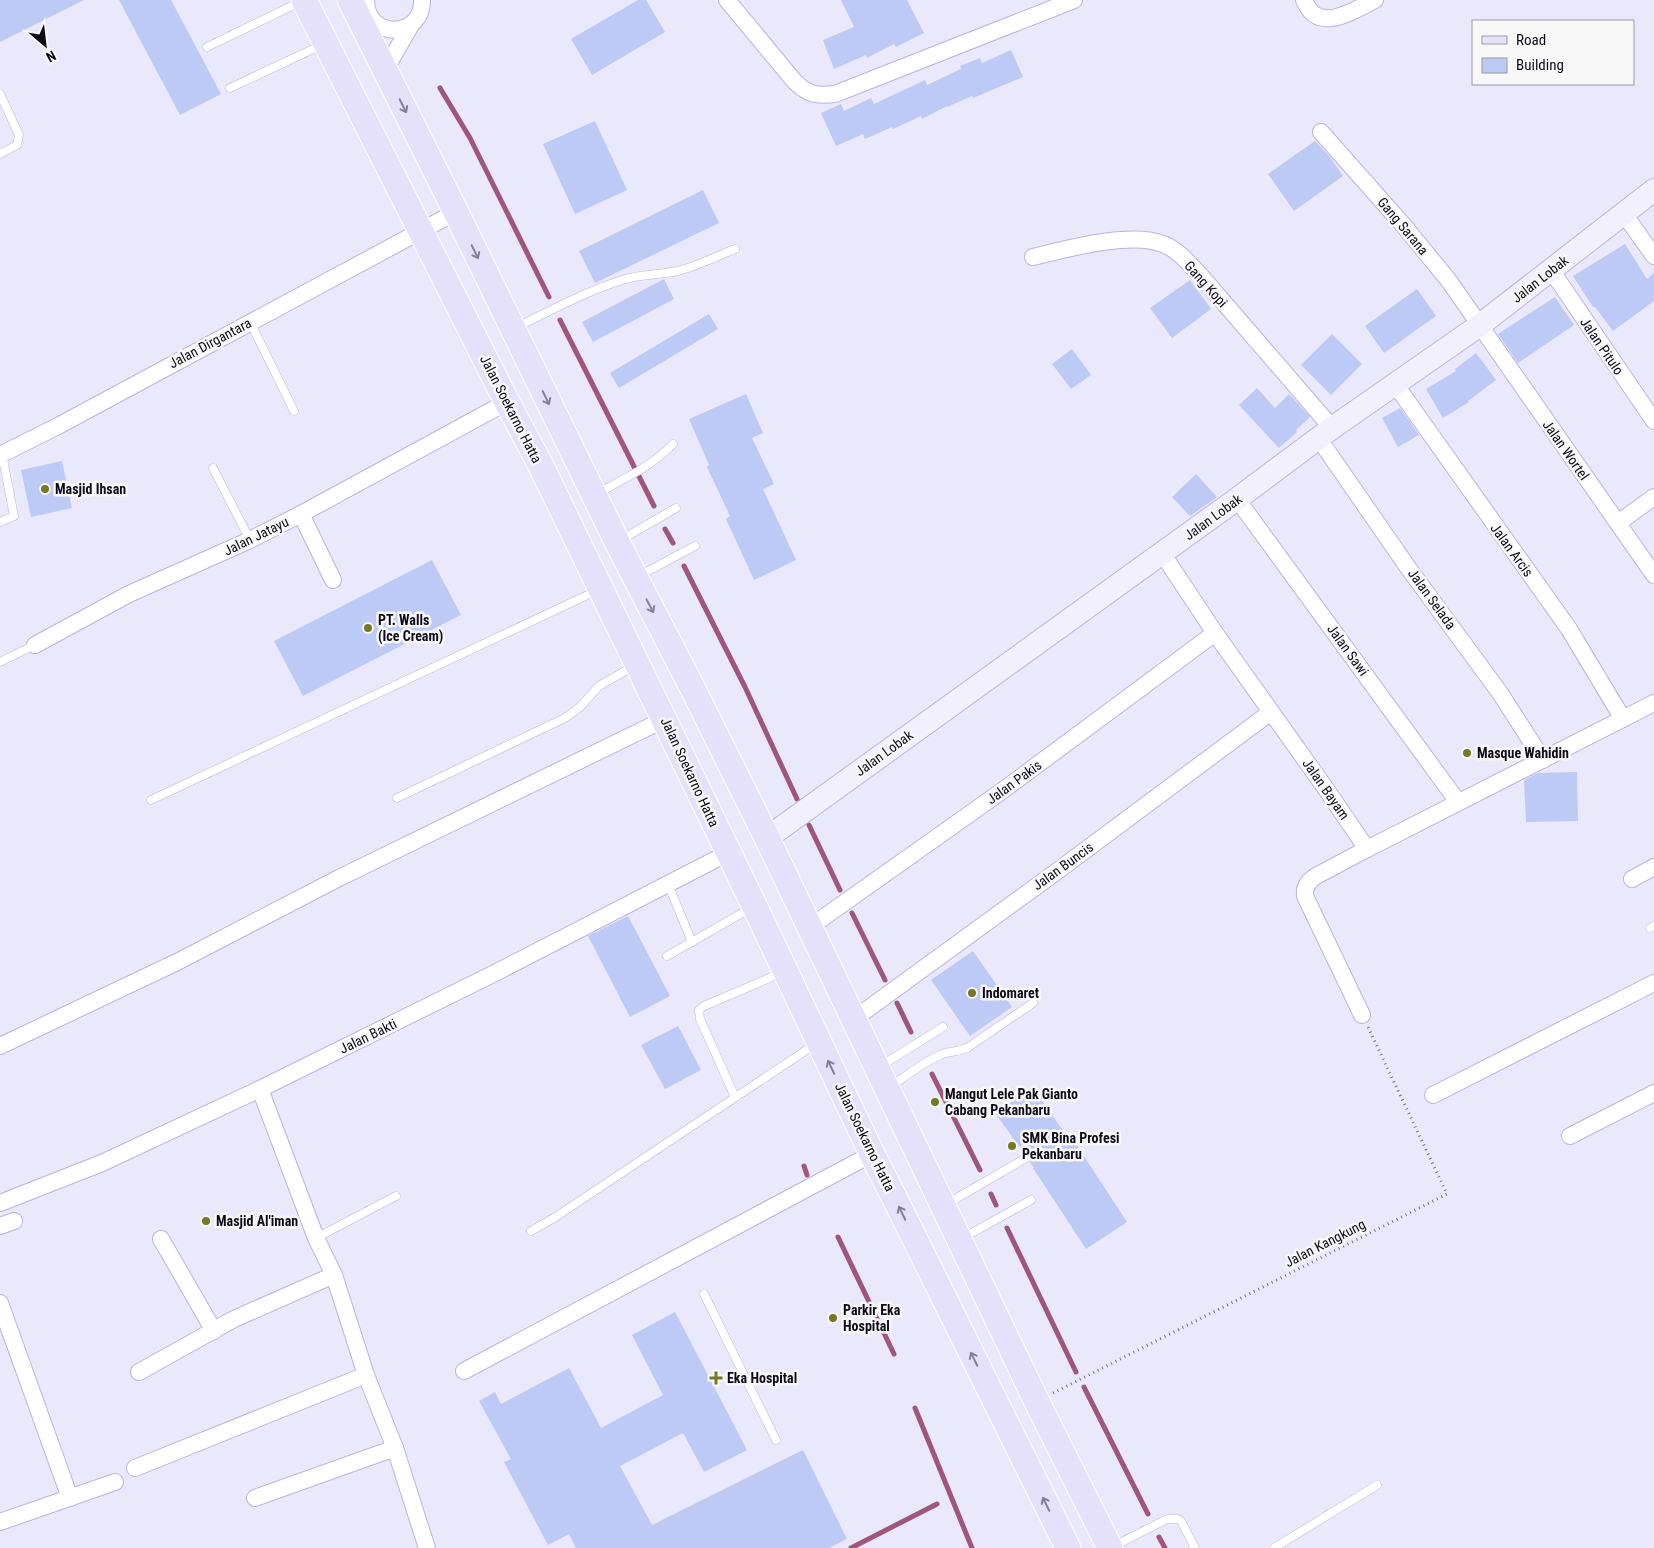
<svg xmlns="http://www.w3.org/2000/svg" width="1654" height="1548" font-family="'Roboto Condensed',sans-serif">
<rect width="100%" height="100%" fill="#eae8fb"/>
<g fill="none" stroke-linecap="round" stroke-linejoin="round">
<g stroke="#9f557c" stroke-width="5">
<path d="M440,88l30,50 79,159"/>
<path d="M560,320l94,186"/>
<path d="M665,529l8,14"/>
<path d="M684,566l61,121 52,112"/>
<path d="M809,825l31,65"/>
<path d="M852,913l33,67"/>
<path d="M897,1003l14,29"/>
<path d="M932,1074l48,96"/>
<path d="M804,1166l3,9"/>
<path d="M991,1194l5,11"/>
<path d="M1007,1228l69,144"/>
<path d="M838,1237l56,117"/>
<path d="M1084,1387l64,127"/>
<path d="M915,1408l57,140"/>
<path d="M1159,1537l6,11"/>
<path d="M851,1548l86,-44"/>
</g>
</g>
<g fill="#bdcaf6">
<path d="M0,0h84l-84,42z"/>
<path d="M119,0h52l50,94 -41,21z"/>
<path d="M638,0h8l19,32 -73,43 -21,-36z"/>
<path d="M841,0h66l17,33 -28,14 -2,-3 -27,14 -1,-3 -32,14 -11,-29 31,-13z"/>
<path d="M1011,50l12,27 -50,21 -1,-2 -25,11v-1l-25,13 -1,-3 -28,13 -1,-2 -27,12 -2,-5 -27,12 -15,-33 20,-9 3,7 27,-13 3,6 51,-24 2,5 34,-16 -1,-3 20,-8 2,5z"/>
<path d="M595,121l32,69 -52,24 -32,-70z"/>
<path d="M1315,141l15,16 13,19 -49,35 -26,-37z"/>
<path d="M703,190l16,33 -124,60 -16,-32z"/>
<path d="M1625,244l22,35 7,-6v28l-41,30 -18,-24h-2l-20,-31z"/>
<path d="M664,279l10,20 -81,43 -11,-20z"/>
<path d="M1190,280l21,29 -39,29 -22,-30z"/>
<path d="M1417,289l19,27 -52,37 -19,-27z"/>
<path d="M1555,297l19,28 -56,38 -20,-29z"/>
<path d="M709,314l9,15 -99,59 -9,-15z"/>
<path d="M1332,334l30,30 -31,31 -30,-30z"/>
<path d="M1072,349l19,26 -20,14 -19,-25z"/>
<path d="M1476,353l20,27 -28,21 1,1 -26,16 -17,-29 30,-18 -1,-2z"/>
<path d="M1257,388l18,20 14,-14 21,23 -14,13 1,2 -18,16 -40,-43z"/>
<path d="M746,394l17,39 -11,5 22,46 -11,5 33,71 -42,20 -28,-61 4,-3 -23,-49 2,-2 -20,-46z"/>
<path d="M1400,408l19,27 -21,12 -16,-29z"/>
<path d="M62,461l10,47 -41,9 -10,-47z"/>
<path d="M1196,474l21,23 -27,19 -18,-19z"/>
<path d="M432,560l29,55 -158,81 -29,-55z"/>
<path d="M1577,772l1,49 -52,1 -2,-42 14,-7z"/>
<path d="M628,916l42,80 -40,21 -42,-81z"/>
<path d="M973,951l39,56 -42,29 -39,-56z"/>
<path d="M678,1026l23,44 -36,19 -24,-44z"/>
<path d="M1032,1087l40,56 2,-2 53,81 -41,27 -53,-81h1l-4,-6 2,-4 -1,-3 -5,-3 -2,1 -29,-40z"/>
<path d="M675,1312l72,138 -43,22 -21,-39 -63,33 32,59 151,-75 44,89 -18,9h-253l-7,-14 -21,11 -44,-83 7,-3 -32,-58 16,-9 6,12 68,-36 32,60 62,-33 -31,-60z"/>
</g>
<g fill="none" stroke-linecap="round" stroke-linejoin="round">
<g stroke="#bab3e0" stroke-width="9">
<g id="service">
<path d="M207,47l95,-46"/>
<path d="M230,88l94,-44"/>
<path d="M0,94l19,41 -2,10 -17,9"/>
<path d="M250,322l44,89"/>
<path d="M517,327c34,-17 68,-35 105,-47 18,-6 37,-5 56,-9 20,-5 39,-15 57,-22"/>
<path d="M213,468l37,72"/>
<path d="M598,493c26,-14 54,-27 75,-49"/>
<path d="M0,522l14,-6 -12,-62"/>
<path d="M619,541l57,-33"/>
<path d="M637,577l58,-31"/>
<path d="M0,662l35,-17"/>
<path d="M397,798l168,-80 15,-11 19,-21 35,-20"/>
<path d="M151,800l445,-209"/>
<path d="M668,884l24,58"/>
<path d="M1650,928l4,-2"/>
<path d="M667,956l84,-48"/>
<path d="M879,1067l64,-40"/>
<path d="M890,1087c16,-11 32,-24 50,-32 9,-4 18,-3 27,-7l66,-45"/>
<path d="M735,1097l-35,-78 -1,-9 5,-4 77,-33"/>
<path d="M945,1205l81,-47"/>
<path d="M531,1231l23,-13 263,-175"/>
<path d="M316,1238l80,-42"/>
<path d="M961,1239l70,-39"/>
<path d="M704,1294l72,146"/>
<path d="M1112,1547l55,-28h11l3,2 14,27"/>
<path d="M1274,1548l103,-63"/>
</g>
</g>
<g stroke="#bab3e0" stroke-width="18">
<g id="minor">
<path d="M366,0c0,40 57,39 56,0"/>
<path d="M727,0l68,82c14,13 21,14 40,12l239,-94"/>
<path d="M1304,0c14,35 48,11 71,0"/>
<path d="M385,70l26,-45"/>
<path d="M1321,132l84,95 44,54 205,294"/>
<path d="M1624,214l30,42"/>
<path d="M1033,257c33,-8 99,-26 130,-13 16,6 27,21 38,32l131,152"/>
<path d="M1551,270l103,151"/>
<path d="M1395,384l174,245 54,90"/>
<path d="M1319,439l90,130 91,124 43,67"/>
<path d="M0,455l58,-29 398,-214"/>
<path d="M1237,499l221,303"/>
<path d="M301,514l32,66"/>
<path d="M1618,523l36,-26"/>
<path d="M1162,553l53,80 111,156 41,60 -51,27c-8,5 -12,11 -11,20l57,119"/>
<path d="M35,645l94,-51 121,-54 51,-26 206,-112"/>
<path d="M1367,849l287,-146"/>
<path d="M1632,879l22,-12"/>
<path d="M810,927l192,-136 213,-158"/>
<path d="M854,1019l202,-147 215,-160"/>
<path d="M0,1046l177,-84 162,-84 326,-159"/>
<path d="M260,1089l56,149 18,37 32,100 29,73 32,100"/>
<path d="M1433,1095l221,-112"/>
<path d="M1570,1136l84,-43"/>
<path d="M0,1203l102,-40 158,-74 233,-115 235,-121"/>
<path d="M0,1226l14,-5"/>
<path d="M161,1239l53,92"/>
<path d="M0,1303l70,195"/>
<path d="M464,1371l408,-217"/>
<path d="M139,1372l95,-53 100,-44"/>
<path d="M135,1468l231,-93"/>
<path d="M255,1498l140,-50"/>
<path d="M0,1522l115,-40"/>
</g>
</g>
<g stroke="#bab3e0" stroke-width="24">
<path id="secondary" d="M767,838l470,-339 95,-71 148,-103 174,-135"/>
</g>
<g stroke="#fff" stroke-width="27">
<g id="primary">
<path d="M304,0l203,402 34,64 213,439 118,249 23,45 173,349"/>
<path d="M350,0l106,212 161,330 76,147 74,149 270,564 73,146"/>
</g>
</g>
<path stroke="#787587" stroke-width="3" stroke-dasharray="1 4" stroke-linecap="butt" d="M1053,1393l394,-199 -79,-167"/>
<use href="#service" stroke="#fff" stroke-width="8"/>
<use href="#minor" stroke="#fff" stroke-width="16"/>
<use href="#secondary" stroke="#f2f0fd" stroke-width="22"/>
<use href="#primary" stroke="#e5e1fb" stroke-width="25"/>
</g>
<defs><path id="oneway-shaft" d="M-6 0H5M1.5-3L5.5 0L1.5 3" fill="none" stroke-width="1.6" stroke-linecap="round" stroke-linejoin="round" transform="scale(1.25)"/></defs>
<g stroke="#848096">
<use href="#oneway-shaft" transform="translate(403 106) rotate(63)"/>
<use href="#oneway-shaft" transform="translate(475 252) rotate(64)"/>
<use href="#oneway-shaft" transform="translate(546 398) rotate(64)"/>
<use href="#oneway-shaft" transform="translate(650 606) rotate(62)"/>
<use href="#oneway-shaft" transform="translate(831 1067) rotate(-115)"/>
<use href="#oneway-shaft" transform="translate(902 1213) rotate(-116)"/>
<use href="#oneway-shaft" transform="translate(974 1359) rotate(-116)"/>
<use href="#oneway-shaft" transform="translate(1046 1504) rotate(-116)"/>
</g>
<g fill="#767922" stroke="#f8f8f8" stroke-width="2">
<circle cx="45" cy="489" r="5"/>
<circle cx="368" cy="628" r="5"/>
<circle cx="1467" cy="753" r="5"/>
<circle cx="972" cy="993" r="5"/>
<circle cx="935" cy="1102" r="5"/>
<circle cx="1012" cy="1146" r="5"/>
<circle cx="206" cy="1221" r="5"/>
<circle cx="833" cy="1318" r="5"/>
<path d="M713.5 1370.5h5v5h5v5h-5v5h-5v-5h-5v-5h5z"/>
</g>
<g text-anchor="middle" stroke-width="5" stroke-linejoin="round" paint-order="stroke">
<g font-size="14" fill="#0e0a1a" stroke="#f8f8f8">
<text transform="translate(1403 226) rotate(50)" y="5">Gang Sarana</text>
<text transform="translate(1540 279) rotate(-38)" y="5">Jalan Lobak</text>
<text transform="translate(1206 284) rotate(48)" y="5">Gang Kopi</text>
<text transform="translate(210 343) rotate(-28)" y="5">Jalan Dirgantara</text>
<text transform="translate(1602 346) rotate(56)" y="5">Jalan Pitulo</text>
<text transform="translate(511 409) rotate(63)" y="5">Jalan Soekarno Hatta</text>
<text transform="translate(1566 450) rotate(55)" y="5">Jalan Wortel</text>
<text transform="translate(1213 517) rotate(-36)" y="5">Jalan Lobak</text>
<text transform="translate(256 536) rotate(-26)" y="5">Jalan Jatayu</text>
<text transform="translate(1512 550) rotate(54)" y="5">Jalan Arcis</text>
<text transform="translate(1432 599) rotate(54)" y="5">Jalan Selada</text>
<text transform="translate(1348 650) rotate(54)" y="5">Jalan Sawi</text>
<text transform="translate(884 753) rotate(-36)" y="5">Jalan Lobak</text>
<text transform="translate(690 772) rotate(65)" y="5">Jalan Soekarno Hatta</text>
<text transform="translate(1014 782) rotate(-36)" y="5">Jalan Pakis</text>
<text transform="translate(1326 789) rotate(55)" y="5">Jalan Bayam</text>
<text transform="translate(1063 866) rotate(-36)" y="5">Jalan Buncis</text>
<text transform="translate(368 1036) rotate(-26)" y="5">Jalan Bakti</text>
<text transform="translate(865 1137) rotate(64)" y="5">Jalan Soekarno Hatta</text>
<text transform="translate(1325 1243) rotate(-27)" y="5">Jalan Kangkung</text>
</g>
<g font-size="14" font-weight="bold" fill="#0e0a1a" stroke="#f8f8f8" text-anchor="start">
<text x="55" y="494">Masjid Ihsan</text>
<text x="378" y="625">PT. Walls<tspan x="378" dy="16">(Ice Cream)</tspan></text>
<text x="1477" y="758">Masque Wahidin</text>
<text x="982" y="998">Indomaret</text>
<text x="945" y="1099">Mangut Lele Pak Gianto<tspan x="945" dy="16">Cabang Pekanbaru</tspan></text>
<text x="1022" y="1143">SMK Bina Profesi<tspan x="1022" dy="16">Pekanbaru</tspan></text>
<text x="216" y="1226">Masjid Al'iman</text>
<text x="843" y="1315">Parkir Eka<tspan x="843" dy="16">Hospital</tspan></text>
<text x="727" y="1383">Eka Hospital</text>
</g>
</g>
<rect x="1472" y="20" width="162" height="65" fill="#f8f8f8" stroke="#9a999f"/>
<rect x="1482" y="36" width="25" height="8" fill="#e5e1fb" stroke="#9a999f"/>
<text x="1516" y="45" font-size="15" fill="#0e0a1a">Road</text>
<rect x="1482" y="58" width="25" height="15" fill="#bdcaf6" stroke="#9a999f"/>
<text x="1516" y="70" font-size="15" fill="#0e0a1a">Building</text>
<g transform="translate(45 45) rotate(152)" stroke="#f8f8f8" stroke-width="4" paint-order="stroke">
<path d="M0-4L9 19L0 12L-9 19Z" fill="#0e0a1a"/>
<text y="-8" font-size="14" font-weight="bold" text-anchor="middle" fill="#0e0a1a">N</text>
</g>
</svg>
